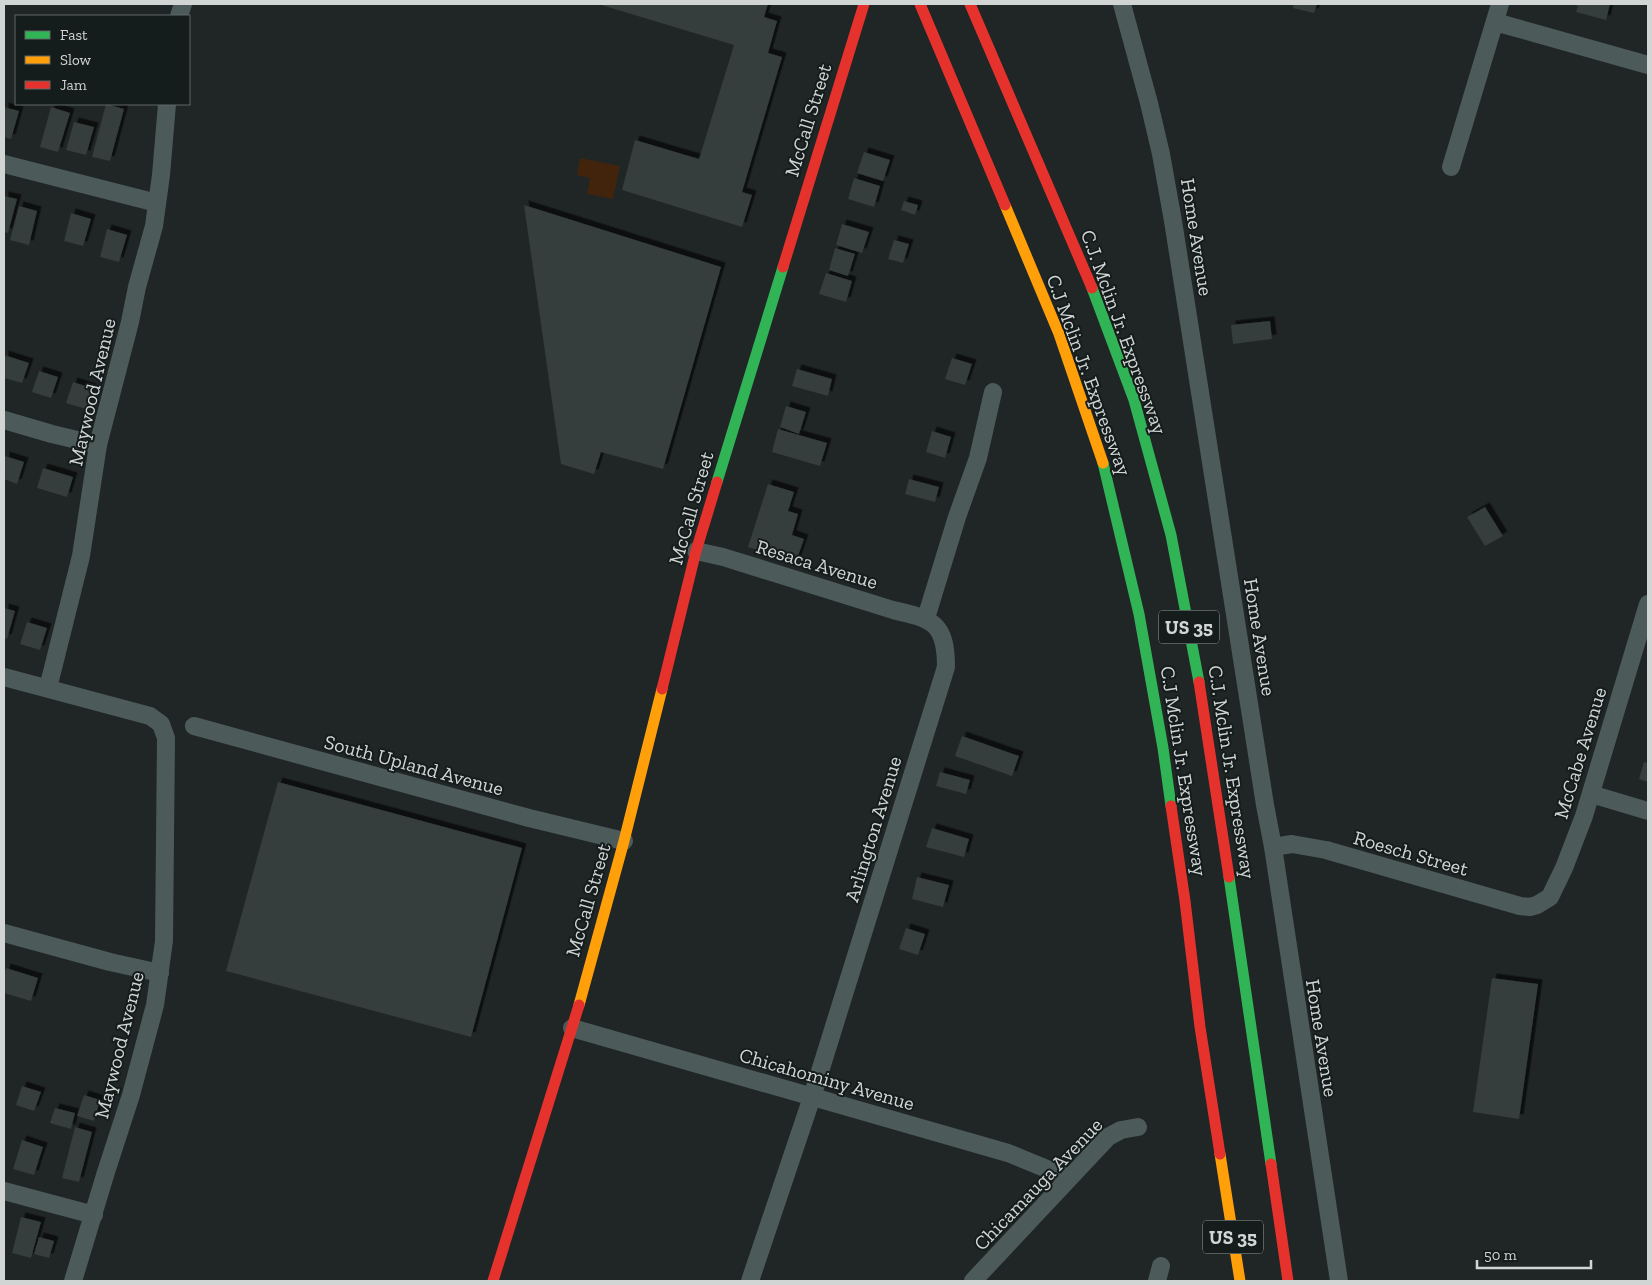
<svg xmlns="http://www.w3.org/2000/svg" width="1652" height="1285" font-family="'Zilla Slab',serif">
<defs>
<filter id="shadow"><feDropShadow dx="4.5" dy="-4.5" stdDeviation="0" flood-color="#0009"/></filter>
</defs>
<rect width="100%" height="100%" fill="#202525"/>
<path fill="#42240d" d="M580,158l40,8 -7,33 -26,-5 3,-16 -13,-3z"/>
<g fill="#343d3d" filter="url(#shadow)">
<path d="M598,4h170l-4,13 13,4 -9,32 14,4 -40,135 10,3 -10,32 -120,-37 13,-50 64,19 35,-114z"/>
<path d="M1294,4h23l-3,9 -21,-5z"/>
<path d="M1573,4h37l-4,16 -30,-8 2,-6z"/>
<path d="M106,104l18,5 -14,52 -18,-4z"/>
<path d="M4,107l15,4 -8,28 -7,-2z"/>
<path d="M51,107l19,6 -12,39 -18,-5z"/>
<path d="M74,122l20,5 -8,28 -20,-5z"/>
<path d="M864,152l26,8 -7,21 -26,-8z"/>
<path d="M854,178l26,8 -6,21 -26,-8z"/>
<path d="M4,196l13,3 -9,34 -4,-1z"/>
<path d="M904,201l14,4 -3,10 -14,-5z"/>
<path d="M524,205l197,62 -58,202 -62,-17 -7,22 -33,-10z"/>
<path d="M19,206l18,5 -8,34 -19,-5z"/>
<path d="M71,213l20,6 -8,27 -19,-5z"/>
<path d="M842,224l27,8 -7,21 -26,-8z"/>
<path d="M107,229l20,6 -8,27 -19,-5z"/>
<path d="M894,240l15,4 -6,19 -15,-4z"/>
<path d="M835,248l20,6 -7,22 -19,-6z"/>
<path d="M826,273l26,8 -6,21 -27,-8z"/>
<path d="M1270,321l2,18 -39,5 -2,-19z"/>
<path d="M4,355l25,8 -7,20 -18,-5z"/>
<path d="M952,358l20,6 -7,21 -20,-6z"/>
<path d="M797,369l35,10 -4,17 -36,-10z"/>
<path d="M39,371l19,6 -7,21 -19,-6z"/>
<path d="M73,382l19,6 -6,21 -20,-6z"/>
<path d="M786,406l20,6 -7,22 -19,-7z"/>
<path d="M778,429l49,14 -7,23 -48,-14z"/>
<path d="M932,431l19,6 -6,21 -19,-6z"/>
<path d="M5,456l19,6 -7,22 -13,-5z"/>
<path d="M43,468l30,9 -6,20 -30,-9z"/>
<path d="M909,479l30,8 -4,15 -30,-8z"/>
<path d="M768,484l26,8 -6,19 10,3 -6,21 12,4 -8,23 -48,-15z"/>
<path d="M1485,507l18,29 -18,10 -18,-29z"/>
<path d="M4,608l11,3 -8,28 -3,-1z"/>
<path d="M27,622l20,6 -7,22 -20,-6z"/>
<path d="M962,736l57,20 -7,20 -57,-20z"/>
<path d="M1644,762l4,1v19l-9,-3z"/>
<path d="M940,772l30,8 -4,14 -30,-8z"/>
<path d="M278,782l244,66 -51,189 -245,-66z"/>
<path d="M932,828l37,11 -5,18 -38,-10z"/>
<path d="M917,877l32,8 -6,22 -31,-8z"/>
<path d="M906,928l19,6 -7,21 -19,-6z"/>
<path d="M6,968l32,10 -7,23 -27,-8v-18z"/>
<path d="M1492,978l46,6 -19,135 -46,-7z"/>
<path d="M22,1086l19,6 -7,19 -18,-6z"/>
<path d="M84,1095l16,5 -6,21 -17,-5z"/>
<path d="M55,1108l20,5 -4,16 -21,-6z"/>
<path d="M75,1127l17,5 -13,50 -17,-4z"/>
<path d="M22,1140l21,7 -9,28 -21,-6z"/>
<path d="M21,1217l20,5 -10,36 -19,-5z"/>
<path d="M39,1237l15,4 -5,17 -15,-4z"/>
</g>
<g fill="none" stroke-linecap="round" stroke-linejoin="round">
<g stroke="#4c5a5a" stroke-width="18">
<path d="M1122,4l27,99 12,51 12,67 92,584 8,42 66,434"/>
<path d="M179,16l4,-12"/>
<path d="M1495,22l153,43"/>
<path d="M4,164l153,39"/>
<path d="M1451,167l49,-163"/>
<path d="M4,420l48,14 46,11"/>
<path d="M696,551l27,6 170,53c39,9 53,12 53,57l-134,430 -62,184"/>
<path d="M926,618l31,-101 21,-59 15,-66"/>
<path d="M4,677l146,39 11,8 5,14 -2,203 -9,64 -24,90 -25,77 -33,109"/>
<path d="M48,688l33,-132 17,-111 32,-123 7,-35 17,-61 7,-51 6,-71"/>
<path d="M194,726l335,92 95,23"/>
<path d="M1591,794l57,17"/>
<path d="M1273,847l19,-3 34,6 194,56 10,1 7,-2 13,-8 14,-29 20,-52 64,-212"/>
<path d="M4,933l106,29 50,11"/>
<path d="M572,1028l436,125 61,25"/>
<path d="M4,1191l90,24"/>
<path d="M973,1281l135,-144 13,-7 17,-3"/>
<path d="M1157,1281l4,-15"/>
</g>
<g stroke="#30b455" stroke-width="11">
<path d="M1092,288l42,112 37,135 28,147"/>
<path d="M1103,463l36,151 24,134 8,58"/>
<path d="M717,482l66,-215"/>
<path d="M1229,877l42,287"/>
</g>
<g stroke="#ff9f0a" stroke-width="11">
<path d="M1005,205l54,129 44,129"/>
<path d="M579,1005l45,-164 38,-152"/>
<path d="M1220,1154l20,127"/>
</g>
<g stroke="#e5322d" stroke-width="11">
<path d="M920,4l85,201"/>
<path d="M970,4l122,284"/>
<path d="M783,267l81,-263"/>
<path d="M1199,682l30,195"/>
<path d="M662,689l34,-138 21,-69"/>
<path d="M1171,806l14,95 15,126 20,127"/>
<path d="M1271,1164l17,117"/>
<path d="M493,1281l86,-276"/>
</g>
</g>
<g text-anchor="middle" stroke-width="4" stroke-linejoin="round" paint-order="stroke">
<g fill="#151d1c" stroke="#999e9e" stroke-width="1">
<rect x="1159" y="610.5" width="60" height="33" rx="4"/>
<rect x="1203" y="1220.5" width="60" height="33" rx="4"/>
</g>
<g font-size="19" font-weight="bold" fill="#d1d6d5">
<text x="1189" y="634">US 35</text>
<text x="1233" y="1244">US 35</text>
</g>
<g font-size="20" fill="#d1d6d5" stroke="#151d1c">
<text transform="translate(808 120) rotate(-73)" y="7">McCall Street</text>
<text transform="translate(1197 237) rotate(81)" y="7">Home Avenue</text>
<text transform="translate(1124 332) rotate(70)" y="7">C.J. Mclin Jr. Expressway</text>
<text transform="translate(1089 375) rotate(70)" y="7">C.J Mclin Jr. Expressway</text>
<text transform="translate(92 392) rotate(-77)" y="7">Maywood Avenue</text>
<text transform="translate(691 508) rotate(-74)" y="7">McCall Street</text>
<text transform="translate(817 564) rotate(17)" y="7">Resaca Avenue</text>
<text transform="translate(1260 637) rotate(81)" y="7">Home Avenue</text>
<text transform="translate(1580 753) rotate(-73)" y="7">McCabe Avenue</text>
<text transform="translate(414 765) rotate(15)" y="7">South Upland Avenue</text>
<text transform="translate(1184 771) rotate(81)" y="7">C.J Mclin Jr. Expressway</text>
<text transform="translate(1232 772) rotate(81)" y="7">C.J. Mclin Jr. Expressway</text>
<text transform="translate(873 829) rotate(-73)" y="7">Arlington Avenue</text>
<text transform="translate(1411 853) rotate(16)" y="7">Roesch Street</text>
<text transform="translate(588 900) rotate(-74)" y="7">McCall Street</text>
<text transform="translate(1322 1038) rotate(81)" y="7">Home Avenue</text>
<text transform="translate(119 1045) rotate(-76)" y="7">Maywood Avenue</text>
<text transform="translate(827 1079) rotate(16)" y="7">Chicahominy Avenue</text>
<text transform="translate(1038 1184) rotate(-46)" y="7">Chicamauga Avenue</text>
</g>
</g>
<rect width="1652" height="1285" fill="none" stroke="#d1d6d5" stroke-width="10"/>
<rect x="15" y="15" width="175" height="90" fill="#151d1c" stroke="#606766"/>
<rect x="25" y="31" width="25" height="8" fill="#30b455" stroke="#606766"/>
<text x="60" y="40" font-size="15" fill="#d1d6d5">Fast</text>
<rect x="25" y="56" width="25" height="8" fill="#ff9f0a" stroke="#606766"/>
<text x="60" y="65" font-size="15" fill="#d1d6d5">Slow</text>
<rect x="25" y="81" width="25" height="8" fill="#e5322d" stroke="#606766"/>
<text x="60" y="90" font-size="15" fill="#d1d6d5">Jam</text>
<path d="M1477 1260v8h114v-8" fill="none" stroke="#d1d6d5" stroke-width="2.5"/>
<text x="1484" y="1260" font-size="15" fill="#d1d6d5" stroke="#151d1c" stroke-width="4" paint-order="stroke">50 m</text>
</svg>
